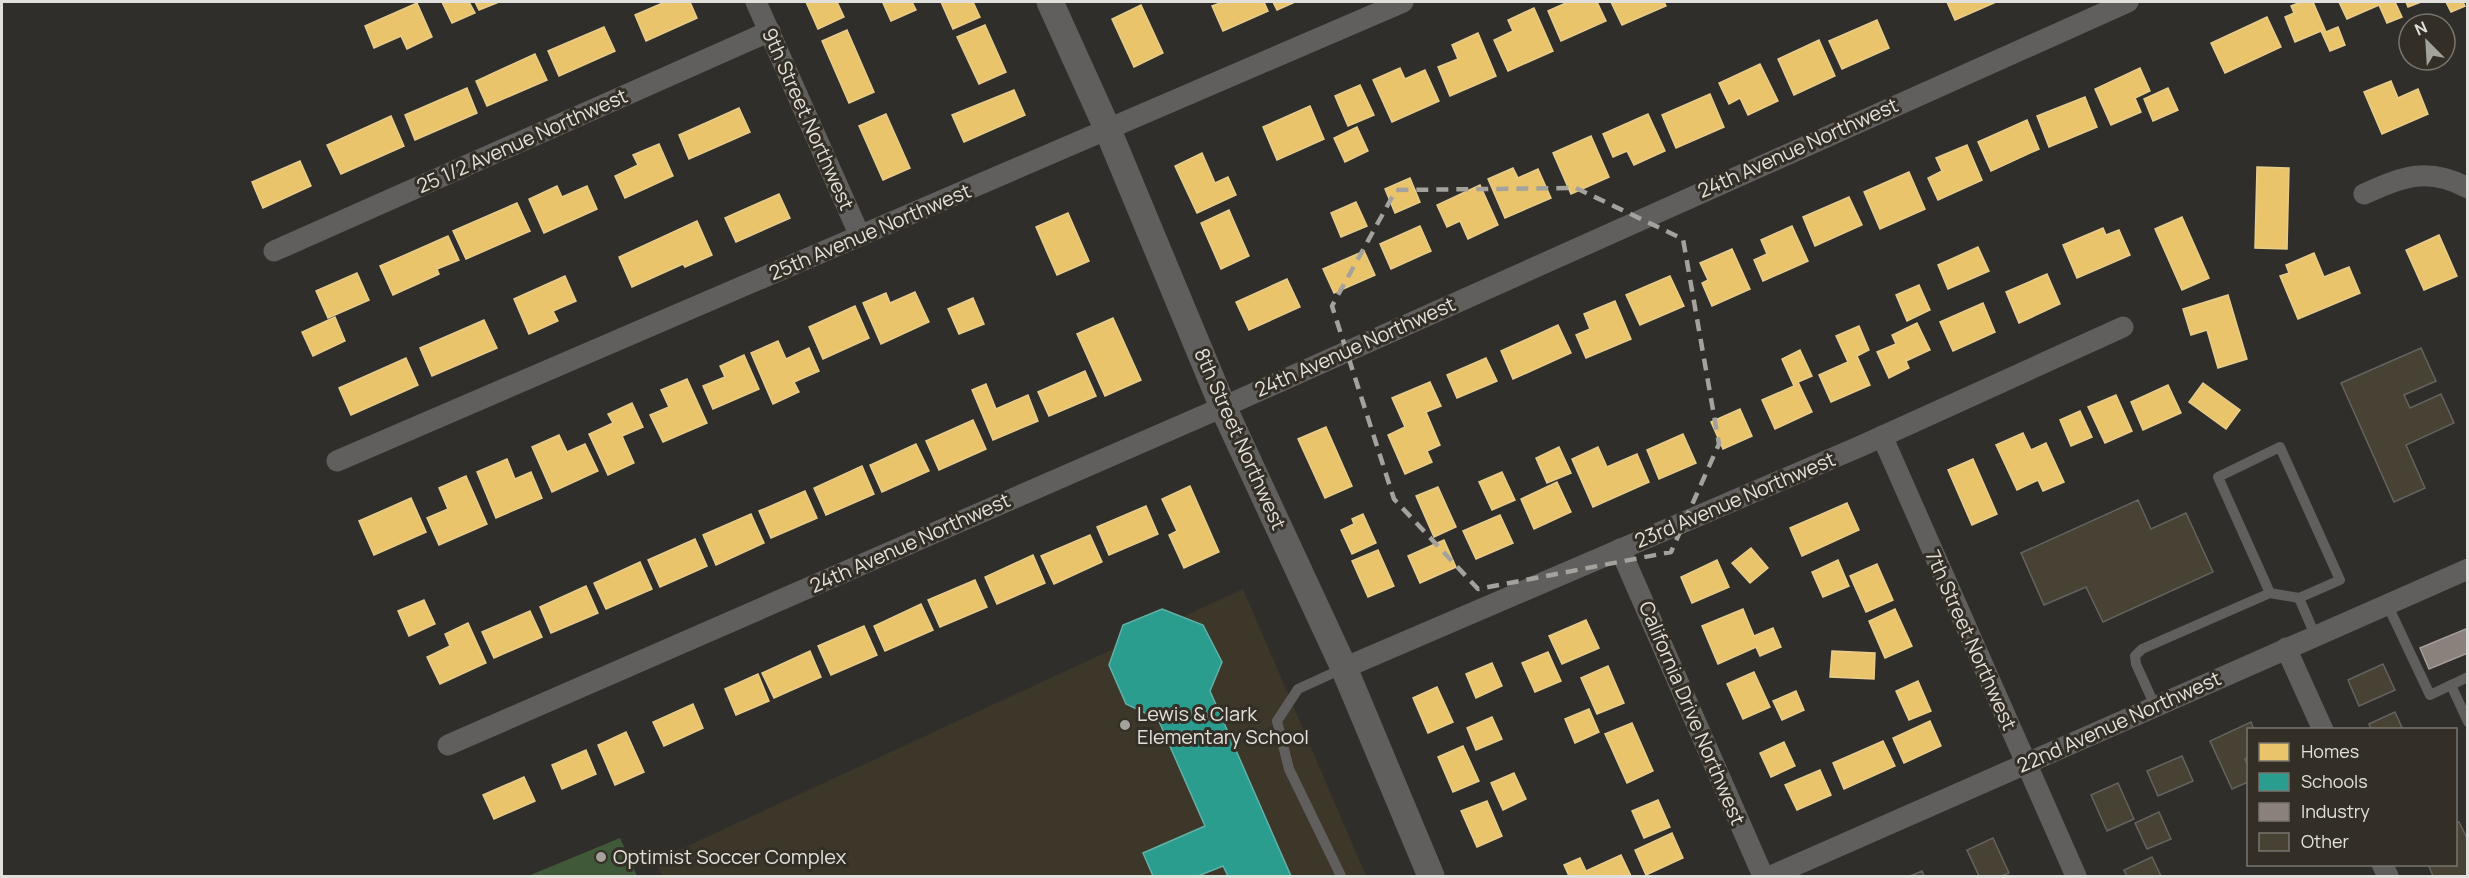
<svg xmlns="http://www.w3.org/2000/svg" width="2469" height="878" font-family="Manrope,sans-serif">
<rect width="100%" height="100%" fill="#302e2a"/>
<path fill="#3d372a" d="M1243,589l123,287h-704l-7,-15z"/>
<path fill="#405939" d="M620,838l17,38h-109z"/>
<g fill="#e9c46a" stroke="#e7cc8c" stroke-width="1.5">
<path d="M442,2h27l6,11 -23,10z"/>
<path d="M475,2h24l-20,8z"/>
<path d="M665,2h25l7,16 -51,23 -11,-26z"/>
<path d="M806,2h31l7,15 -26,12z"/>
<path d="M887,2h25l4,8 -25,11 -8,-18z"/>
<path d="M941,2h32l7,15 -27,12z"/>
<path d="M1223,2h41l4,9 -45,20 -11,-25z"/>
<path d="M1273,2h22l-18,8z"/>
<path d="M1568,2h29l9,19 -45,20 -13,-30z"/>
<path d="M1611,2h53l2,4 -44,19z"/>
<path d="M1947,2h49l-41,18z"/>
<path d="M2301,2h12l13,30 12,-5 7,18 -15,6 -9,-20 -26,11 -10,-25 9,-4 -3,-7z"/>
<path d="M2339,2h56l7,15 -15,6 -8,-18 -32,14z"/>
<path d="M2406,2h15l-13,5z"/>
<path d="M2446,2h17l2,4 -14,6z"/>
<path d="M417,3l15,34 -25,12 -6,-13 -27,12 -9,-22z"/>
<path d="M1141,5l22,48 -29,14 -22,-48z"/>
<path d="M1534,8l19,43 -45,20 -14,-31 19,-9 -5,-11z"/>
<path d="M2267,17l14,30 -56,26 -14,-30z"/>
<path d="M1877,20l12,28 -47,21 -13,-28z"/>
<path d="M985,25l21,47 -27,12 -22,-47z"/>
<path d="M604,27l11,24 -56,25 -11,-25z"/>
<path d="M847,30l27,62 -25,11 -27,-62z"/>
<path d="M1478,33l18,43 -46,20 -12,-29 20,-8 -6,-14z"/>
<path d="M1819,40l16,36 -41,19 -16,-36z"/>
<path d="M535,54l12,26 -60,26 -11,-25z"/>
<path d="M1760,64l18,37 -30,14 -8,-17 -11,6 -10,-21z"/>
<path d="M1400,68l5,11 20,-9 14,31 -47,21 -19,-42z"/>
<path d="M2140,68l10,23 -15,7 6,14 -30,13 -16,-36z"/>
<path d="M2391,81l7,17 20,-9 10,25 -46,20 -18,-42z"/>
<path d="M1360,85l14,30 -26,11 -13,-30z"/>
<path d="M467,88l10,25 -62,27 -10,-25z"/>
<path d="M2168,88l10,22 -25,11 -9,-22z"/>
<path d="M1014,90l11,25 -61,27 -12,-27z"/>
<path d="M1710,94l14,33 -48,21 -14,-33z"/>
<path d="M2085,97l12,30 -48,20 -12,-31z"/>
<path d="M1310,106l14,33 -47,21 -14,-33z"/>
<path d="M739,108l11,24 -61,27 -10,-24z"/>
<path d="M886,114l24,54 -27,12 -24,-54z"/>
<path d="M1648,114l17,37 -31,14 -7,-14 -14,6 -10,-23z"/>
<path d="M391,116l13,30 -63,28 -14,-29z"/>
<path d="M2027,120l12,29 -48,22 -13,-29z"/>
<path d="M1357,127l11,24 -23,11 -11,-24z"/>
<path d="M1591,136l18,41 -38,17 -18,-41z"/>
<path d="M659,144l14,32 -48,22 -10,-22 23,-11 -5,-10z"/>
<path d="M1967,145l15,35 -44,20 -10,-22 14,-7 -6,-13z"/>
<path d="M1202,153l13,30 13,-6 8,18 -39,18 -22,-47z"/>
<path d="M300,161l11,25 -48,22 -11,-26z"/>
<path d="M2257,167l32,1 -2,81 -32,-1z"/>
<path d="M1513,168l5,10 20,-9 13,29 -46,20 -17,-39z"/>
<path d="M1909,172l16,37 -45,20 -16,-37z"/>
<path d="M1410,178l10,24 -25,11 -10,-24z"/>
<path d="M1480,185l18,40 -30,14 -8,-18 -13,6 -10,-22z"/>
<path d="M557,186l5,11 25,-11 10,23 -53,24 -15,-34z"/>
<path d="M779,194l11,24 -54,24 -11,-24z"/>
<path d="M1849,197l13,28 -47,21 -12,-29z"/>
<path d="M1356,202l11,24 -26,11 -10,-24z"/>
<path d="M517,203l13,28 -64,28 -13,-28z"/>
<path d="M1229,210l20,46 -28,13 -20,-46z"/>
<path d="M1068,213l21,48 -32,14 -21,-48z"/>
<path d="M2182,217l27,61 -27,12 -27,-61z"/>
<path d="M697,221l15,34 -27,12 -2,-3 -51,23 -13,-30z"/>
<path d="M1420,226l11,25 -40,18 -11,-25z"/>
<path d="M1792,226l16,35 -45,20 -9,-21 13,-6 -6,-14z"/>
<path d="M2103,228l3,7 13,-5 11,25 -53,23 -14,-33z"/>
<path d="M2439,235l18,41 -33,14 -18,-40z"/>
<path d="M448,236l11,24 -22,9 2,5 -46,21 -13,-29z"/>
<path d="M1978,247l11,24 -41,18 -10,-24z"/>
<path d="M1732,249l18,40 -38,17 -10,-23 6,-3 -8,-17z"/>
<path d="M1364,251l11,24 -41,18 -11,-24z"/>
<path d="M2314,253l10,24 25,-10 11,26 -62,26 -18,-43 9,-3 -3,-8z"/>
<path d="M357,273l12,27 -41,18 -12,-27z"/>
<path d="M2047,274l13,30 -41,19 -13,-31z"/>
<path d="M565,276l11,25 -23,10 5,10 -29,13 -15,-35z"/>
<path d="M1670,276l14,30 -44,19 -14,-30z"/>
<path d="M1287,279l13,28 -51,23 -13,-28z"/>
<path d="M1919,285l11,25 -23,11 -11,-26z"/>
<path d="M915,292l14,30 -48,22 -18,-41 23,-10 4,10z"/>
<path d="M2228,295l19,64 -29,9 -11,-38 -16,5 -8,-26z"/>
<path d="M973,298l11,26 -25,10 -11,-25z"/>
<path d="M1615,301l16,38 -45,19 -10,-23 14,-6 -6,-15z"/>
<path d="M1983,303l12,29 -42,19 -13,-29z"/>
<path d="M855,306l14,32 -46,21 -14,-32z"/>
<path d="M335,317l10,24 -32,15 -11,-24z"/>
<path d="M1113,318l28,62 -36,16 -28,-62z"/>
<path d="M484,320l13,28 -65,28 -12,-28z"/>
<path d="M1917,323l13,27 -24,11 3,7 -20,10 -12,-26 19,-8 -4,-9z"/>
<path d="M1558,325l13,28 -58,26 -12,-28z"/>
<path d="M1859,326l10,24 -12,6 13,29 -39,17 -12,-27 29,-13 -12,-26z"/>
<path d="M778,341l8,18 23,-11 10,23 -25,11 5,10 -26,12 -22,-51z"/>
<path d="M1800,350l12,26 -14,6 14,30 -37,17 -13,-29 32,-14 -12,-27z"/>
<path d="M744,355l15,34 -46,20 -10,-23 22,-9 -5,-11z"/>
<path d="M406,358l12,27 -67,30 -12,-27z"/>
<path d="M1486,358l11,23 -40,17 -10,-23z"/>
<path d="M1085,371l11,25 -47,20 -11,-24z"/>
<path d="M687,379l20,44 -44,19 -13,-27 19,-8 -8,-17z"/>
<path d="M1430,382l11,24 -15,6 14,33 -13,6 5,11 -27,12 -17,-39 17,-8 -13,-29z"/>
<path d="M2203,383l37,27 -14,19 -37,-27z"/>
<path d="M986,384l10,25 32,-14 10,26 -45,19 -21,-50z"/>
<path d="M2168,385l13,28 -38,17 -12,-28z"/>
<path d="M2116,395l16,36 -27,12 -17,-36z"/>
<path d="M632,403l11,24 -21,9 12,27 -26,12 -19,-41 24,-11 -5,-9z"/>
<path d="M1740,409l12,27 -29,13 -12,-27z"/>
<path d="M2080,411l12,26 -21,9 -11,-26z"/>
<path d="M973,420l13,29 -47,21 -13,-29z"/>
<path d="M1326,427l26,59 -27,12 -27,-59z"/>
<path d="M2023,433l8,17 15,-7 18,39 -21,9 -5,-11 -21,10 -21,-45z"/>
<path d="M1683,434l13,29 -37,16 -12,-29z"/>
<path d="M559,435l8,17 18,-8 13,27 -46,21 -20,-45z"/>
<path d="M916,444l13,27 -47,21 -12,-27z"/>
<path d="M1559,447l12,26 -24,10 -11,-25z"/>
<path d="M1598,447l9,20 30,-13 12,28 -56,25 -21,-48z"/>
<path d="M507,459l8,20 16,-7 11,26 -46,20 -19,-46z"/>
<path d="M1973,459l24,55 -25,11 -24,-55z"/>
<path d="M862,466l12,28 -48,21 -12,-27z"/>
<path d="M1502,472l13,28 -23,10 -13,-28z"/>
<path d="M466,476l21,48 -48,21 -12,-27 21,-9 -9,-21z"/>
<path d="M1557,482l14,30 -37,17 -13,-30z"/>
<path d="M1190,486l29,66 -35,16 -15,-33 8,-4 -15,-32z"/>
<path d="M1438,487l18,40 -22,10 -18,-41z"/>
<path d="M805,491l12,27 -46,20 -12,-27z"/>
<path d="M411,498l15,34 -52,23 -15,-34z"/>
<path d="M1847,503l12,27 -57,26 -12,-28z"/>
<path d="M1146,506l12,28 -49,21 -12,-28z"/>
<path d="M751,514l13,29 -48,22 -13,-30z"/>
<path d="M1363,514l13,29 -24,11 -11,-24 13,-6 -2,-5z"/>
<path d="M1500,515l13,28 -37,16 -13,-28z"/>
<path d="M1090,535l12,27 -48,22 -13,-28z"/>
<path d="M695,539l12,27 -47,21 -12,-27z"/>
<path d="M1444,540l12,27 -36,16 -12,-27z"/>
<path d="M1751,548l17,20 -18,15 -18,-20z"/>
<path d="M1378,550l16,36 -26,11 -16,-36z"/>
<path d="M1033,555l12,28 -48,21 -12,-27z"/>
<path d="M1717,560l12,27 -37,16 -11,-26z"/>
<path d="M1838,560l11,26 -26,11 -11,-25z"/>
<path d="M640,562l12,27 -46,20 -12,-26z"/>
<path d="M1877,564l16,36 -27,12 -16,-36z"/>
<path d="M975,580l12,27 -47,20 -12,-27z"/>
<path d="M586,586l12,27 -47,20 -11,-26z"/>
<path d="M424,600l11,24 -26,12 -11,-25z"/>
<path d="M921,604l12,26 -48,21 -11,-25z"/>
<path d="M1743,609l11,27 19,-8 8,19 -21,9 -4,-9 -38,17 -16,-38z"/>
<path d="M1895,609l17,37 -27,12 -16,-37z"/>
<path d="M530,611l12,26 -48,21 -12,-26z"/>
<path d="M1586,620l13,28 -37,16 -13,-28z"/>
<path d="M468,623l18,40 -46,21 -13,-27 23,-11 -5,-12z"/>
<path d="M864,626l13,29 -46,20 -13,-29z"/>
<path d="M810,651l11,26 -47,21 -12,-25z"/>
<path d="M1832,651l43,2 -1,26 -44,-2z"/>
<path d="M1548,652l13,29 -26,11 -13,-29z"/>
<path d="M1492,663l10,23 -26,12 -10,-24z"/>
<path d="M1608,666l16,37 -27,11 -16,-36z"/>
<path d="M1754,672l16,35 -27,12 -16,-35z"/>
<path d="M758,674l11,27 -33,14 -11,-26z"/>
<path d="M1918,681l13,30 -22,9 -13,-29z"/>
<path d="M1437,687l16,35 -25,11 -15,-35z"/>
<path d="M1796,691l8,19 -22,10 -9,-19z"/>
<path d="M693,704l10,24 -39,18 -11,-24z"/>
<path d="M1589,709l10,23 -24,11 -10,-24z"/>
<path d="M1492,717l10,22 -26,11 -9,-22z"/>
<path d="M1930,721l11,25 -37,17 -11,-25z"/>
<path d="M1632,723l21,48 -26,12 -22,-49z"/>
<path d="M626,732l18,40 -29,13 -17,-40z"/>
<path d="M1883,741l12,25 -51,23 -11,-26z"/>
<path d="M1784,742l11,24 -24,11 -11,-24z"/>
<path d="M1463,746l16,35 -26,11 -15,-35z"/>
<path d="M586,750l10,24 -34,15 -10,-24z"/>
<path d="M1820,770l11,25 -34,15 -12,-25z"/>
<path d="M1514,773l12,26 -23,11 -12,-27z"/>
<path d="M524,777l11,24 -41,18 -11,-24z"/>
<path d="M1658,800l12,27 -26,11 -12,-27z"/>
<path d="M1487,801l15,35 -25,11 -16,-36z"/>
<path d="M1672,833l11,25 -37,17 -11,-25z"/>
<path d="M1621,855l10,21h-62l-5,-11 16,-7 6,13z"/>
</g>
<path fill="#2a9d8f" stroke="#61b1a6" stroke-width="1.5" d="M1162,609l41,16 19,37 -12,29 81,185h-63l-5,-10 -25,10h-45l-10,-23 62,-27 -47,-107 -32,-15 -17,-39 14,-40z"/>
<path fill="#8a817c" stroke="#a49e98" stroke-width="1.5" d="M2468,628v25l-39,16 -9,-21z"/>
<g fill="#484234" stroke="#64635f" stroke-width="1.5">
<path d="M2421,348l15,33 -32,14 6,13 31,-14 13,29 -48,22 19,43 -31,14 -53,-119z"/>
<path d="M2138,500l13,29 35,-16 27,59 -110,50 -17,-35 -42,18 -23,-52z"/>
<path d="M2383,664l12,26 -36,16 -11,-26z"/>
<path d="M2395,712l8,18h-32l-2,-6z"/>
<path d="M2251,722l3,8h-6v27l-3,2 3,7v16l-16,7 -22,-48z"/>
<path d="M2182,756l11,25 -35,15 -11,-25z"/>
<path d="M2118,783l16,36 -27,12 -16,-36z"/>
<path d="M2159,812l12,27 -24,10 -12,-26z"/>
<path d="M2459,822l9,18v36h-35l-5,-12h28v-41z"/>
<path d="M1993,838l16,35 -8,3h-22l-12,-26z"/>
<path d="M2152,857l9,19h-34l-3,-6z"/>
<path d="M1922,871l2,5h-14z"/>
</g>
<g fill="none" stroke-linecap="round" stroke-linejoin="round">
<g stroke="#615f5e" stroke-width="10">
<path d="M2299,598l16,37"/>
<path d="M2387,604l43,91 38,-18"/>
<path d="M2451,685l17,37"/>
<path d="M2155,706l-19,-42 -1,-8 7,-7 128,-56 29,5 41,-18 -60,-133 -62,30 52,116"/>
<path d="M1341,876l-52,-107 -12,-48 21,-32 46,-21"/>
</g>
<g stroke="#615f5e" stroke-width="21">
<path d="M756,2l104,234"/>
<path d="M2364,194c39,-17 63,-28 104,-6"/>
<path d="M274,251l496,-220"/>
<path d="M1882,436l194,440"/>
<path d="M337,461l1066,-459"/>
<path d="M1620,549l143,327"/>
<path d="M2286,648l37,82"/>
<path d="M1344,668l517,-222 262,-119"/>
<path d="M448,745l775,-338 905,-405"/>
<path d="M2382,864l6,12"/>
<path d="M1771,876l697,-307"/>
</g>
<path stroke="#615f5e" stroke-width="27" d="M1050,2l57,126 116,279 121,261 87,208"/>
</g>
<path fill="none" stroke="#a4a29c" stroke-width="4.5" stroke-dasharray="12 8" stroke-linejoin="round" d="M1576,188l107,51 36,205 -48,108 -193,37 -84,-90 -62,-193 64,-116z"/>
<g fill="#a4a29c" stroke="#332f27" stroke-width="2">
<circle cx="1125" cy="725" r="6"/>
<circle cx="601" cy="857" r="6"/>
</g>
<g text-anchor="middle" stroke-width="6" stroke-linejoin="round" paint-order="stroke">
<g font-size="20" fill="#e2e0da" stroke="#332f27">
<text transform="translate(808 119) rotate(66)" y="7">9th Street Northwest</text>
<text transform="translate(522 141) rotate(-24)" y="7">25 1/2 Avenue Northwest</text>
<text transform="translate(1798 148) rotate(-24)" y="7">24th Avenue Northwest</text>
<text transform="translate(870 232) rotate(-23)" y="7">25th Avenue Northwest</text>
<text transform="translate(1355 347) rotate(-24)" y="7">24th Avenue Northwest</text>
<text transform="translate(1240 439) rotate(66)" y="7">8th Street Northwest</text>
<text transform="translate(1735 500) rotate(-23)" y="7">23rd Avenue Northwest</text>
<text transform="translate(910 543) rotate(-24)" y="7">24th Avenue Northwest</text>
<text transform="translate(1971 640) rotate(66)" y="7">7th Street Northwest</text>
<text transform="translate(1692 713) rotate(67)" y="7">California Drive Northwest</text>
<text transform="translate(2119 722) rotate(-24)" y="7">22nd Avenue Northwest</text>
</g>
<g font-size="20" fill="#e2e0da" stroke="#332f27" text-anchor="start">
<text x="1137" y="721">Lewis &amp; Clark<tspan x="1137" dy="23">Elementary School</tspan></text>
<text x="613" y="864">Optimist Soccer Complex</text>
</g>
</g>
<rect width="2469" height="878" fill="none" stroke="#e2e0da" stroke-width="6"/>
<rect x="2247" y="728" width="210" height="138" fill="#332f27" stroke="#79766f" stroke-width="1.5"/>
<rect x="2259" y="743" width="30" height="18" fill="#e9c46a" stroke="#79766f" stroke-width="1.5"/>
<text x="2301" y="758" font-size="18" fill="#e2e0da">Homes</text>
<rect x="2259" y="773" width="30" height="18" fill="#2a9d8f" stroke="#79766f" stroke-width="1.5"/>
<text x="2301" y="788" font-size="18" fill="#e2e0da">Schools</text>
<rect x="2259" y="803" width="30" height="18" fill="#8a817c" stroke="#79766f" stroke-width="1.5"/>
<text x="2301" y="818" font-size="18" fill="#e2e0da">Industry</text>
<rect x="2259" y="833" width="30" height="18" fill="#484234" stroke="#79766f" stroke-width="1.5"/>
<text x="2301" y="848" font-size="18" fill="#e2e0da">Other</text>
<g transform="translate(2427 42) rotate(336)"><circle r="28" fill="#332f27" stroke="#79766f" stroke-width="1.5"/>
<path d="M0-4.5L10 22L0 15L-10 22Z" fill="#a4a29c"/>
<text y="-9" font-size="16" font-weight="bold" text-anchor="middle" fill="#e2e0da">N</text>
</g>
</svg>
